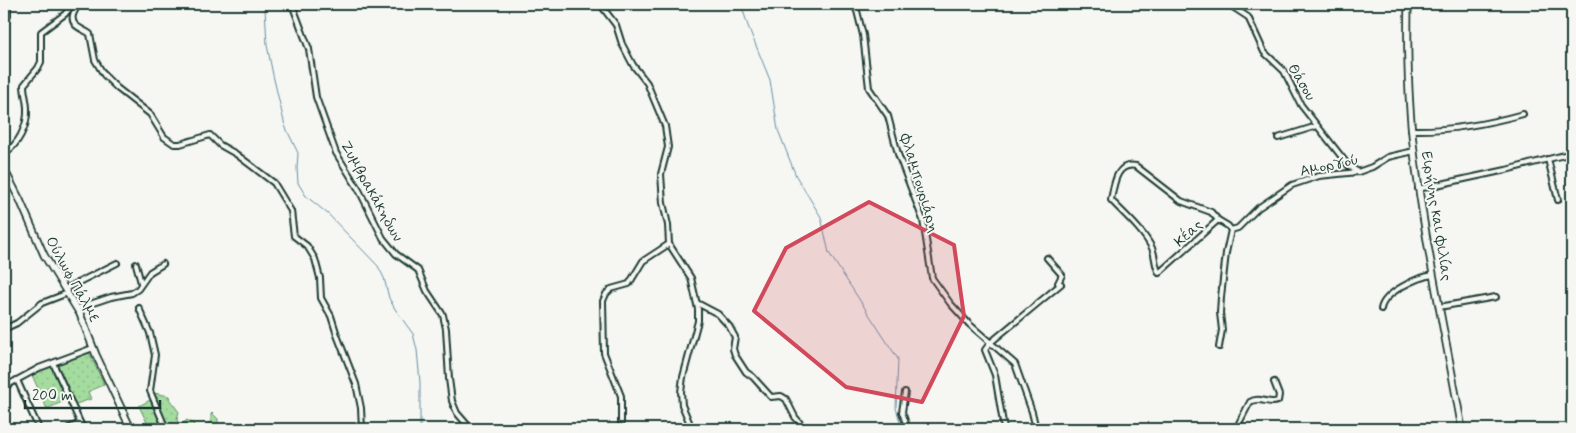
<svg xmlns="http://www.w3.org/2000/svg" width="1576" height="433" font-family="Mynerve,sans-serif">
<defs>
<pattern id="grass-dots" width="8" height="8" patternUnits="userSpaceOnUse" patternTransform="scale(1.25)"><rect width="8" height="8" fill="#a4db9f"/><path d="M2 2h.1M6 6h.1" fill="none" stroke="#8dbd8a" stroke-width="1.8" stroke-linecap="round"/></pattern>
</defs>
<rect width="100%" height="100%" fill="#f6f6f2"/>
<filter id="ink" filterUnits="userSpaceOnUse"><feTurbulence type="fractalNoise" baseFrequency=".02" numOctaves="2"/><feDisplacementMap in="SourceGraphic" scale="10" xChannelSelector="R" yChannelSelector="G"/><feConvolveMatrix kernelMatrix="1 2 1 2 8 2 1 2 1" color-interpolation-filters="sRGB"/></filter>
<g filter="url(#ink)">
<g fill="url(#grass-dots)" stroke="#628c6a">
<path d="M89,353l15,31 -16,8 3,7 -15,5 -18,-38 1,-4 21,-8z"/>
<path d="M51,366l15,34 -19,9 -15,-34z"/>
<path d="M154,393l15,3 1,4 9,12 -2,7 1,4 4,1 5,-4 7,4 -1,3 3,2h-27z"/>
<path d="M150,400l12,27 -12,2 -11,-23z"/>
<path d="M212,413l6,6v6l4,4h-21l10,-8v-7z"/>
</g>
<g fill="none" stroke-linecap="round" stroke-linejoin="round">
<g stroke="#658fa5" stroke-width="1">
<path d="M264,4l1,4 2,37 6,30 12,51 13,27 -1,15 1,15 8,13 22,18 50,52 6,12 5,20 6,11 18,25 4,16 3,32v47"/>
<path d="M741,4l7,22 22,54 8,50 18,46 25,41 8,36 69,106 -2,49 6,21"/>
</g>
<g stroke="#1f3d34" stroke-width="8">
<g id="street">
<path d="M78,4c-1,4 -4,7 -5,11 -3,12 11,14 17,19l5,26 9,15 13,13 33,26 14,23 10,7h6l30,-9 10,10 16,9 38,29 17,28 3,25 13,10 8,13 5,19 1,20 10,18 6,19 19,49 5,24 1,21"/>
<path d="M292,4l17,45 7,48 20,56 23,37 24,48 13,16 22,16 9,21 16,24 3,14 3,50 3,22 5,12 14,16"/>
<path d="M600,4l16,21 6,19 11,21 14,18 18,43 3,21 -7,27 2,29 5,22 1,19 22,34 7,31v12l-15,56 -2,15 1,13 10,24"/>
<path d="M853,4l4,7 6,24 6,53 19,28 10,38 25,66 9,58 18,25 19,21 46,40 17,48 4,17"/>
<path d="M1228,4l20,13 16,35 20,19 17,34 47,60 10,7"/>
<path d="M4,27l4,-12v-11"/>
<path d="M1411,130c38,1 76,-6 112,-16"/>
<path d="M1278,138l39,-12"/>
<path d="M4,154c14,-9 24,-28 23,-45 0,-8 -3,-16 -3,-24l14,-17 3,-6v-30l24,-18 8,-10"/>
<path d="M1548,159l10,41"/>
<path d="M1418,189l88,-19 66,-17"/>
<path d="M1218,220l-7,-8 -30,-11 -45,-35c-20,-4 -22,19 -25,34 14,15 31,29 41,48 4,9 2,16 7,25l59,-53 10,6 3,4"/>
<path d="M1231,230l7,-2 20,-20 34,-23 27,-9 39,-4 14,-5 16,-10 26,-6"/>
<path d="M136,264l5,19"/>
<path d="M65,289l52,-26"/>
<path d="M697,303l21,11 11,12 6,11 -2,12 2,6 11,17 7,5 18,20 10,-1 5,3 9,18 10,12"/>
<path d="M1439,307l57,-10"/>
<path d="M78,308l33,-11 21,-4 6,-4 12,-17 13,-8"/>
<path d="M139,308l11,25 5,22 -5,36 16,38"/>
<path d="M1381,309c3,-17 37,-32 52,-34"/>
<path d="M4,329l13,-6 25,-20 26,-10"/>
<path d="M1219,347l3,-17 -2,-17 1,-16 5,-44 5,-23"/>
<path d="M53,363l30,66"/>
<path d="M17,380l22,49"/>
<path d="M4,387l35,-19 54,-20"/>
<path d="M905,392l-3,20 6,17"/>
<path d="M67,429l13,-6"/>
<path d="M621,429v-33l-17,-43 -1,-52 3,-7 5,-5 18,-5 14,-23 26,-17"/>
<path d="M1004,429l-9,-54 -10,-25 5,-7 71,-59 -3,-1 4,-8 -15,-17"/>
<path d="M1238,429l1,-6 11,-21c10,-6 18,3 28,-1l1,-6 -5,-13"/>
</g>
</g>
<g stroke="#1f3d34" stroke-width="9">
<g id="secondary">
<path d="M1408,4c-1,49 0,99 6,148 11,93 32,185 48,277"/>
<path d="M4,169l16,31 24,55 36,59 16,41 35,74"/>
</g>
</g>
<use href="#street" stroke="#f6f6f2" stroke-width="4"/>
<use href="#secondary" stroke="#f6f6f2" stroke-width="5.5"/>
</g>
</g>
<path fill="#d1495b" fill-opacity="0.2" stroke="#d1495b" stroke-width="4" stroke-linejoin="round" d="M869,202l85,43 10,71 -42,86 -76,-15 -92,-76 32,-63z"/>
<g text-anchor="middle" stroke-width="4" stroke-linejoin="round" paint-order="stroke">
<g font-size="15" fill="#1f3d34" stroke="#f6f6f2">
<text transform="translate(1302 82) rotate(59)" y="5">Θάσου</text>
<text transform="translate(1329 165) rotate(-12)" y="5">Αμοργού</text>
<text transform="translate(920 183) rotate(73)" y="5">Φλαμπουριάρη</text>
<text transform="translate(372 191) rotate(61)" y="5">Ζυμβρακάκηδων</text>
<text transform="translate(1437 216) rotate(81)" y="5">Ειρήνης και Φιλίας</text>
<text transform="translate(1188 233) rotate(-42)" y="5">Κέας</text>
<text transform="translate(73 279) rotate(61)" y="5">Ούλωφ Πάλμε</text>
</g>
</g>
<rect width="1576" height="433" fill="none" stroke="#f6f6f2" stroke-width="20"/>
<rect x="10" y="10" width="1556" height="413" fill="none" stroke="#1f3d34" stroke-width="2" filter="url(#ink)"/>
<path d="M25 400v8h135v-8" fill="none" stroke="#1f3d34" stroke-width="2.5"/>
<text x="32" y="400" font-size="15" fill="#1f3d34" stroke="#f6f6f2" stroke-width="4" paint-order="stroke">200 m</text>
</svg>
